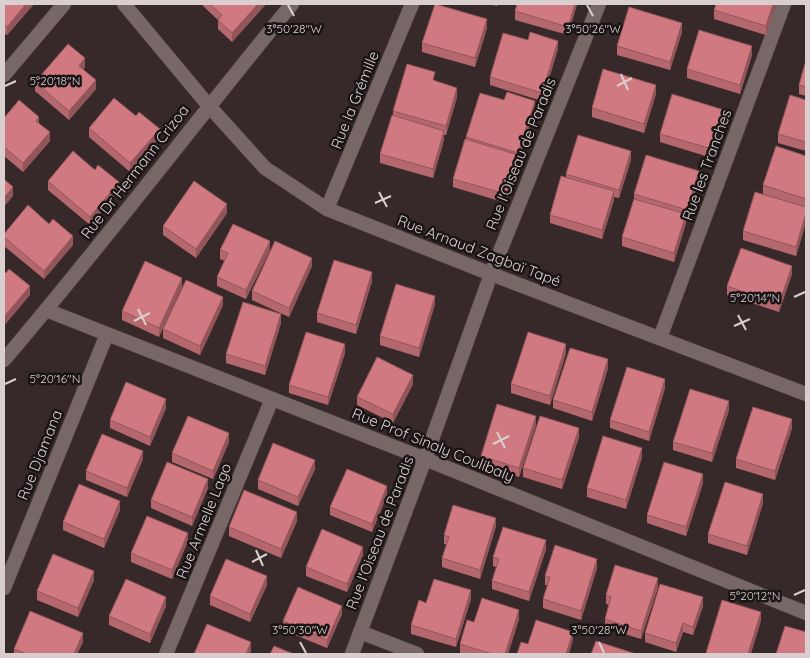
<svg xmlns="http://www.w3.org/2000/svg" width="810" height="658" font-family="Quicksand,sans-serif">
<rect width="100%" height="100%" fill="#37292a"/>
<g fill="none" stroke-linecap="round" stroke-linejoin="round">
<g stroke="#524747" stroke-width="15">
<g id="minor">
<path d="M124,4l85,102 56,62 62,41 164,65 315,120"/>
<path d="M4,75l60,-71"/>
<path d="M327,209l85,-205"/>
<path d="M46,310l379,149 381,154"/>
<path d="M660,338l124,-334"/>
<path d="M4,360c99,-116 191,-238 288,-356"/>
<path d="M4,588l103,-254"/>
<path d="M360,632l57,22"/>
<path d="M166,654l106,-255"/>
<path d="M352,654l73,-195 66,-185 108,-270"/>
</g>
</g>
<use href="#minor" stroke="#776767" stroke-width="14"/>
</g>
<g fill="#b4686e">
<path d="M4,4h30l-27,31 -3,-2z"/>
<path d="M203,4h63l-34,38 -14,-13v-9l-15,-14z"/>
<path d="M489,4h9l-1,2z"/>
<path d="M517,4h60l-9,31 -53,-15v-9z"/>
<path d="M776,4l-10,31 -52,-16v-9z"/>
<path d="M487,28l-12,39 -53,-15v-9z"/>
<path d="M682,32l-12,38 -53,-15v-9z"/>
<path d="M558,49l-16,52 -52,-16v-8z"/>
<path d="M752,55l-12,39 -53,-16v-9z"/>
<path d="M806,60v36l-7,-2v-9z"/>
<path d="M85,67l-2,3 13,19 -27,31 -34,-29v-9z"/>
<path d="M435,81l22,16 -11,38h-2v5l-11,38 -53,-15v-9l13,-39v-4z"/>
<path d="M656,94l-12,39 -52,-16v-9z"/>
<path d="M806,100v51l-28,-8v-9z"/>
<path d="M535,110l-17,51v3l-12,39 -53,-16v-8l13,-39v-3z"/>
<path d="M136,116l24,21 -30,35 -41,-35v-9z"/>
<path d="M4,118l35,6 11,17 -27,31 -19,-16z"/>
<path d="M724,119l-12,39 -52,-16v-8z"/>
<path d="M806,156v66l-10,34 -53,-16v-9l50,-27 -30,-10v-9z"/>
<path d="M631,160l-12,38 -5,-1v3l-12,39 -52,-16v-8l16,-38v-3z"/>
<path d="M95,170l24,21 -29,34 -42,-35v-9z"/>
<path d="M699,180l-12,39 -1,-1v5l-12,39 -52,-16v-9l12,-38v-5z"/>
<path d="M227,213l-31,45 -33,-23v-9z"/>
<path d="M49,224l24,21 -29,34 -40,-33v-12z"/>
<path d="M220,250h50l-24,49 -29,-13v-9l8,-16 -5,-2z"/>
<path d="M312,266l-23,51 -37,-17v-9z"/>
<path d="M792,274l-13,38 -52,-17v-9z"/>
<path d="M372,281l-16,53 -39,-12v-9z"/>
<path d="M182,287l-23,50 -37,-17v-9z"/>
<path d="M435,304l-16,53 -39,-12v-9z"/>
<path d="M223,305l-23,50 -37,-17v-9z"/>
<path d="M281,323l-16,52 -39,-12v-9z"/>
<path d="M345,353l-17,52 -39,-12v-8z"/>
<path d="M566,353l-16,52 -39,-12v-9z"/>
<path d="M608,368l-16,53 -39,-13v-8z"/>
<path d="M413,384l-20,39 -36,-18v-8z"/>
<path d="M665,388l-16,53 -39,-13v-8z"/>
<path d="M166,408l-16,38 -40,-18v-8z"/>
<path d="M729,410l-17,52 -39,-12v-8z"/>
<path d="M536,425l-17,52 -38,-12v-9z"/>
<path d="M792,428l-17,52 -39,-12v-9z"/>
<path d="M579,437l-17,52 -39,-12v-9z"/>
<path d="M229,442l-16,37 -41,-17v-9z"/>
<path d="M642,457l-16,52 -39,-12v-9z"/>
<path d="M143,459l-16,38 -41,-17v-9z"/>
<path d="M315,469l-17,37 -40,-17v-9z"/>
<path d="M703,483l-17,53 -39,-13v-8z"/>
<path d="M208,488l-16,38 -41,-18v-8z"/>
<path d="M387,495l-15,37 -42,-17v-8z"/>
<path d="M763,503l-16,52 -39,-12v-9z"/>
<path d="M120,510l-16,38 -41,-18v-8z"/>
<path d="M297,521l-16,37 -52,-22v-9z"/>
<path d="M496,526l-16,53 -38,-12v-9l5,-13 -3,-1v-9z"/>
<path d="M188,541l-16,38 -41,-17v-9z"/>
<path d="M546,549l-17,52 -37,-12v-8l4,-14 -3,-1v-9z"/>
<path d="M363,555l-16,37 -41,-16v-9z"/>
<path d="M597,568l-16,52 -38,-12v-9l5,-14h-3v-9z"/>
<path d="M94,580l-16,37 -41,-17v-9z"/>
<path d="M267,585l-17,37 -40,-17v-9z"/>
<path d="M658,587l-17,52 -36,-11v-9l4,-14 -3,-1v-9z"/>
<path d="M471,599l-15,48 -45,-13v-9l15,-22z"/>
<path d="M166,606l-16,37 -41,-18v-9z"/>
<path d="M703,606l-10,29 -10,-3 -7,20 -31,-10v-9z"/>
<path d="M342,614l-15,34 -44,-18v-9z"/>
<path d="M519,619l-11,35h-45l-3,-1v-9l14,-22z"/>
<path d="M83,642l-6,12h-63v-5z"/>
</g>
<g fill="#92555a">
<path d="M26,4h8l-27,31v-8z"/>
<path d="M258,4h8l-34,38v-9z"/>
<path d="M575,4h2l-9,31v-8z"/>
<path d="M773,4h3l-10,31v-9z"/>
<path d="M487,19v9l-12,39v-9z"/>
<path d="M682,23v9l-12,38v-8z"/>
<path d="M558,41v8l-16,52v-8z"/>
<path d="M752,46v9l-12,39v-9z"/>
<path d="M85,58v9l-6,8v-9z"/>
<path d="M96,80v9l-27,31v-9z"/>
<path d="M656,85v9l-12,39v-9z"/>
<path d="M457,88v9l-11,38v-9z"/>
<path d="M535,101v9l-17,51v-8z"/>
<path d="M724,110v9l-12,39v-9z"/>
<path d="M39,117v9l-3,-5z"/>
<path d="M160,129v8l-30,35v-9z"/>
<path d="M444,131v9l-11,38v-9z"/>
<path d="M50,132v9l-27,31v-9z"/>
<path d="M631,151v9l-12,38v-8z"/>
<path d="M518,155v9l-12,39v-9z"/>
<path d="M699,171v9l-12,39v-9z"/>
<path d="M119,182v9l-29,34v-8z"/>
<path d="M13,187v9l-9,11v-9z"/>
<path d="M614,191v9l-12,39v-9z"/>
<path d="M227,204v9l-31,45v-9z"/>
<path d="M806,213v9l-10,34v-9z"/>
<path d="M686,214v9l-12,39v-9z"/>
<path d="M73,236v9l-29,34v-8z"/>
<path d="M270,241v9l-24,49v-9z"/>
<path d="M312,258v8l-23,51v-9z"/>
<path d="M792,266v8l-13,38v-8z"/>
<path d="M372,272v9l-16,53v-9z"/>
<path d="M182,278v9l-23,50v-9z"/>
<path d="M30,286v9l-26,31v-9z"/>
<path d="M435,296v8l-16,53v-9z"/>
<path d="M223,297v8l-23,50v-9z"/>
<path d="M281,314v9l-16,52v-9z"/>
<path d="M345,344v9l-17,52v-8z"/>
<path d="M566,344v9l-16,52v-9z"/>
<path d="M608,359v9l-16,53v-9z"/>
<path d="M413,375v9l-20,39v-9z"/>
<path d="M665,379v9l-16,53v-9z"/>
<path d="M166,399v9l-16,38v-9z"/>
<path d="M729,401v9l-17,52v-9z"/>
<path d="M536,416v9l-17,52v-9z"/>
<path d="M792,419v9l-17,52v-9z"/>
<path d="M579,428v9l-17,52v-9z"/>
<path d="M229,433v9l-16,37v-8z"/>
<path d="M642,448v9l-16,52v-9z"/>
<path d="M143,451v8l-16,38v-9z"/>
<path d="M315,460v9l-17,37v-9z"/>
<path d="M703,474v9l-17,53v-9z"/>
<path d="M208,479v9l-16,38v-9z"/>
<path d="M387,486v9l-15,37v-8z"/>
<path d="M763,494v9l-16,52v-9z"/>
<path d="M120,501v9l-16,38v-9z"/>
<path d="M297,512v9l-16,37v-9z"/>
<path d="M496,518v8l-16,53v-9z"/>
<path d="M188,533v8l-16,38v-9z"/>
<path d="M546,540v9l-17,52v-9z"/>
<path d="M363,547v8l-16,37v-8z"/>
<path d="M597,559v9l-16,52v-9z"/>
<path d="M94,571v9l-16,37v-9z"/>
<path d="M267,576v9l-17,37v-8z"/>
<path d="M658,578v9l-17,52v-8z"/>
<path d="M471,590v9l-15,48v-8z"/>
<path d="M166,597v9l-16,37v-9z"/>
<path d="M703,597v9l-10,29v-8z"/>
<path d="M342,606v8l-15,34v-8z"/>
<path d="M519,610v9l-11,35h-3z"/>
<path d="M761,612v9l-10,33h-3z"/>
<path d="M683,623v9l-7,20v-9z"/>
<path d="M573,632v8l-4,14h-3z"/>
<path d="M83,633v9l-6,12h-3z"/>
<path d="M251,642v9l-1,3h-4z"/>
</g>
<g fill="#d17980" stroke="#92555a">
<path d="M4,4h22l-19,23 -3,-3z"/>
<path d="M210,4h48l-26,29 -14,-13 4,-5z"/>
<path d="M435,4l52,15 -12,39 -53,-15z"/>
<path d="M517,4h58l-7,23 -53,-16z"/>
<path d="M716,4h57l-7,22 -52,-16z"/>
<path d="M629,7l53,16 -12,39 -53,-16z"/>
<path d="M699,30l53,16 -12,39 -53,-16z"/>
<path d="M530,32l28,9 -16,52 -52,-16 13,-44 25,7z"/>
<path d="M68,44l17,14 -6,8 17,14 -27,31 -34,-29z"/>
<path d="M806,60v27l-7,-2z"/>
<path d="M407,64l28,8 -2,8 24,8 -11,38 -53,-15z"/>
<path d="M603,69l53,16 -12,39 -52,-16z"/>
<path d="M507,92l28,9 -17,52 -52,-16 14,-44 24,7z"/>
<path d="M672,94l52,16 -12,39 -52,-15z"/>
<path d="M790,95l16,5v42l-28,-8z"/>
<path d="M114,98l22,18 3,-4 21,17 -30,34 -41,-35z"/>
<path d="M19,100l20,17 -3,4 14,11 -27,31 -19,-16v-29z"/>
<path d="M392,115l52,16 -11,38 -53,-15z"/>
<path d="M578,135l53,16 -12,39 -53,-16z"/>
<path d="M465,139l53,16 -12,39 -53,-15z"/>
<path d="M776,146l30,10v43l-43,-14z"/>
<path d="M73,151l22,19 3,-5 21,17 -29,35 -42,-36z"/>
<path d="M646,155l53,16 -12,39 -53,-16z"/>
<path d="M561,176l53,15 -12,39 -52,-15z"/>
<path d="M4,179l9,8 -9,11z"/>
<path d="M194,181l33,23 -31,45 -33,-23z"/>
<path d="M755,192l51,15v6l-10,34 -53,-16z"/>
<path d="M634,199l52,15 -12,39 -52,-16z"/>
<path d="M28,205l21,19 4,-5 20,17 -29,35 -40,-34v-3z"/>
<path d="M233,224l37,17 -24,49 -29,-13 11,-24 -8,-3z"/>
<path d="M275,241l37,17 -23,50 -37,-17z"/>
<path d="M741,248l51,18 -13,38 -52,-18z"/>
<path d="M334,260l38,12 -16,53 -39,-12z"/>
<path d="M145,261l37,17 -23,50 -37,-17z"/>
<path d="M9,269l21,17 -26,31v-46l2,2z"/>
<path d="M186,280l37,17 -23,49 -37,-17z"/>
<path d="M396,284l39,12 -16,52 -39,-12z"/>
<path d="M243,302l38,12 -16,52 -39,-12z"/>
<path d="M306,332l39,12 -17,53 -39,-12z"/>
<path d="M528,332l38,12 -16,52 -39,-12z"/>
<path d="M570,348l38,11 -16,53 -39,-12z"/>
<path d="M377,357l36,18 -20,39 -36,-17z"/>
<path d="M627,367l38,12 -16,53 -39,-12z"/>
<path d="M126,382l40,17 -16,38 -40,-17z"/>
<path d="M690,389l39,12 -17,52 -39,-11z"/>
<path d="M497,404l39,12 -17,52 -38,-12z"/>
<path d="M753,407l39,12 -17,52 -39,-12z"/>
<path d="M188,416l41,17 -16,38 -41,-18z"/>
<path d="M540,416l39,12 -17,52 -39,-12z"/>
<path d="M102,434l41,17 -16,37 -41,-17z"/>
<path d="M603,436l39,12 -16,52 -39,-12z"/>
<path d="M273,443l42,17 -17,37 -40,-17z"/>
<path d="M167,462l41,17 -16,38 -41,-17z"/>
<path d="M664,462l39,12 -17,53 -39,-12z"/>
<path d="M347,469l40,17 -15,38 -42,-17z"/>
<path d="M725,482l38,12 -16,52 -39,-12z"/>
<path d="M79,484l41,17 -16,38 -41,-17z"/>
<path d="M244,490l53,22 -16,37 -52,-22z"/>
<path d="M453,505l43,13 -16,52 -38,-12 7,-21 -5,-2z"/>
<path d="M147,516l41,17 -16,37 -41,-17z"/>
<path d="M503,527l43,13 -17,52 -37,-11 7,-22 -6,-2z"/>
<path d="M322,529l41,18 -16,37 -41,-17z"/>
<path d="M555,545l42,14 -16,52 -38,-12 7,-22 -5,-1z"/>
<path d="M53,554l41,17 -16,37 -41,-17z"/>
<path d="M226,559l41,17 -17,38 -40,-18z"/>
<path d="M615,565l43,13 -17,53 -36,-12 6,-22 -5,-2z"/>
<path d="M126,579l40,18 -16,37 -41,-18z"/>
<path d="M434,579l37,11 -15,49 -45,-14 8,-25 7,3z"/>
<path d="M660,584l43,13 -10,30 -10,-4 -7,20 -31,-10z"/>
<path d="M298,587l44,19 -15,34 -44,-19z"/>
<path d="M482,598l37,12 -14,44h-13l-32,-10 7,-24 7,2z"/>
<path d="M722,600l39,12 -13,42h-37l-5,-1z"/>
<path d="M30,611l53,22 -9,21h-47l-13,-5z"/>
<path d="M536,620l37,12 -7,22h-49l4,-12 7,2z"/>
<path d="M207,624l44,18 -5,12h-52z"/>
<path d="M785,626l21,6v22h-30z"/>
<path d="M596,641l37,12v1h-42z"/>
<path d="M274,646l20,8h-24z"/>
</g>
<path fill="none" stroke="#d9cfcf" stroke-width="2" d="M288,5l6,11M587,5l6,11M621,74l7,16M5,86l11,-5M617,86l15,-8M379,192l8,15M375,203l16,-7M794,297l11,-5M138,309l8,16M738,315l8,15M134,321l16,-8M734,326l16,-7M5,384l11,-5M497,432l8,16M493,444l16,-8M256,550l7,16M252,562l15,-8M794,595l11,-5M300,642l6,11M599,642l5,11"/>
<g text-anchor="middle" stroke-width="5" stroke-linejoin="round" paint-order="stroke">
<g font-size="15" fill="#d9cfcf" stroke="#1a1414">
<text transform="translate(355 100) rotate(-68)" y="5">Rue la Grémille</text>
<text transform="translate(521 154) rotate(-68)" y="5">Rue l'Oiseau de Paradis</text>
<text transform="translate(707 165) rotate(-70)" y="5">Rue les Tranches</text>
<text transform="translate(135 172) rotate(-52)" y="5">Rue Dr Hermann Crizoa</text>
<text transform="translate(479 251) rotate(21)" y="5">Rue Arnaud Zagbaï Tapé</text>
<text transform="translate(433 445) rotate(22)" y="5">Rue Prof Sinaly Coulibaly</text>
<text transform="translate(40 455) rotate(-68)" y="5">Rue Djamana</text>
<text transform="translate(204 521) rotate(-68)" y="5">Rue Armelle Lago</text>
<text transform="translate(380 533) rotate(-69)" y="5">Rue l'Oiseau de Paradis</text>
</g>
</g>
<g font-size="12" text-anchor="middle" fill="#d9cfcf" stroke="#1a1414" stroke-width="5" stroke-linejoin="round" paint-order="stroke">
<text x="593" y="33">3°50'26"W</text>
<text x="294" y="33">3°50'28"W</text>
<text x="55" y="85">5°20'18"N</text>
<text x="755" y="302">5°20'14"N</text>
<text x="55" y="383">5°20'16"N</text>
<text x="755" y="600">5°20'12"N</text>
<text x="300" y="634">3°50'30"W</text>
<text x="599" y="634">3°50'28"W</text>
</g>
<rect width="810" height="658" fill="none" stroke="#d9cfcf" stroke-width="10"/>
</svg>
